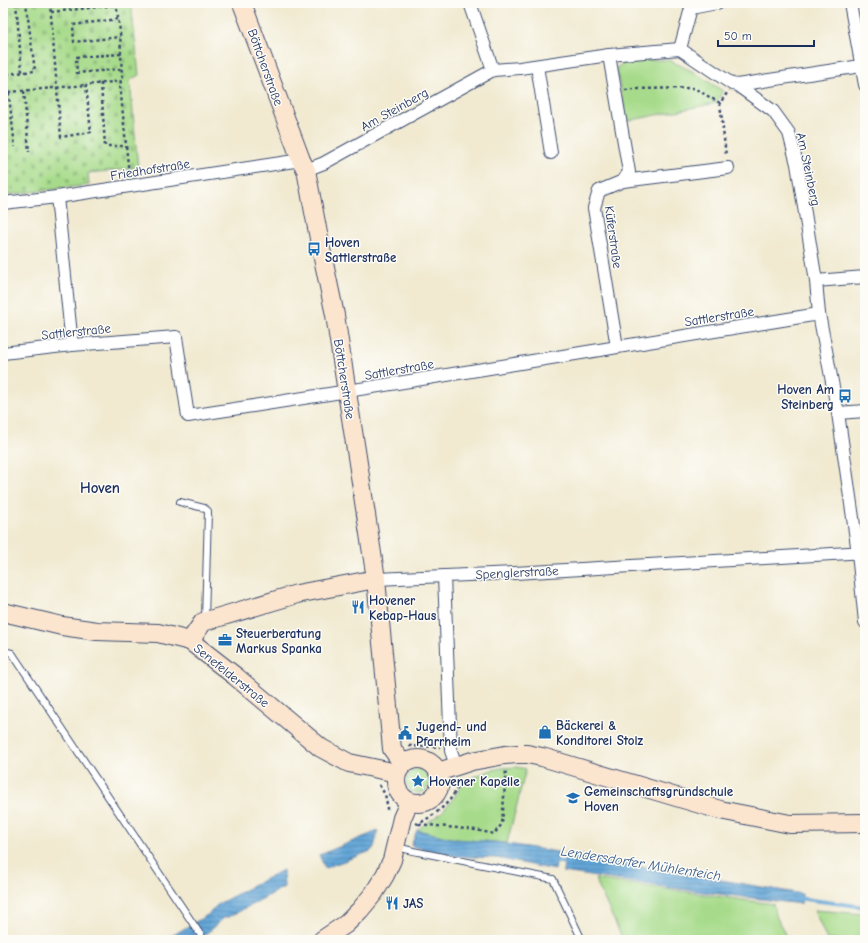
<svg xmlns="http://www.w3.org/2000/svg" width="868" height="943" font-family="'Comic Neue',sans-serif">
<defs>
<pattern id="cemetery-stones" width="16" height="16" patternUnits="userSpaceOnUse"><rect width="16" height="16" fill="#a7db8b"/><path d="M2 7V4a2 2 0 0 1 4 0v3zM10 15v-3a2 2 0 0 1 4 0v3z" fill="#8fbc7a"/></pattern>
<pattern id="water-rules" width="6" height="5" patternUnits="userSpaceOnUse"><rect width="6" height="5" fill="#63a6d7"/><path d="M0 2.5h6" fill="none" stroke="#5188b2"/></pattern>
</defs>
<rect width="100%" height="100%" fill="#fdfcf7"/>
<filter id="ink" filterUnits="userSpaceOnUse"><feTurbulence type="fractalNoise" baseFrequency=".025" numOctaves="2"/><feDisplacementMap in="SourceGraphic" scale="8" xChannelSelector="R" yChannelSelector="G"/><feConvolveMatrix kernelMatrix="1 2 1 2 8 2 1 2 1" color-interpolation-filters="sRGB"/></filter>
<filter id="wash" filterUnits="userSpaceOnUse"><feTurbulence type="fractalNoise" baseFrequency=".012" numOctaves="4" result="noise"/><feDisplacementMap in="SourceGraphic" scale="16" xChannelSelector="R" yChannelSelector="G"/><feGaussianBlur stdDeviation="0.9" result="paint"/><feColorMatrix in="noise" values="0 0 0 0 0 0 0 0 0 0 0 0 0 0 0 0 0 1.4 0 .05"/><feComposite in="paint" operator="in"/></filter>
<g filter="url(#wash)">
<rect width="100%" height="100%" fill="#f1ead1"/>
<g fill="#a7db8b" stroke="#618574">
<path d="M629,60h40l23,11 31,20 -7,12 -89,18 -11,-53z"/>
<path d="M517,767l9,2 -19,74 -52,-4 -38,-9 25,-18 11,-13 11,-18 25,-10 12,-3z"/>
<circle cx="418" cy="781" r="12"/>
<path d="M595,879l178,25 4,14 11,22h-165z"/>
<path d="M814,910l51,4v26h-38z"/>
</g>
<path fill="url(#cemetery-stones)" stroke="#618574" d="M3,3h128l8,72 -9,5 8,88 -50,5 1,12 -82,10 -4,-44z"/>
<g fill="url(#water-rules)" stroke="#3f6a9a">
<path d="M417,830l38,9 40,3 63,10 -3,18 -58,-12 -42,-2 -44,-10z"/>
<path d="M378,831l-4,16 -3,4 -46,17 -6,-13z"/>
<path d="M565,853l237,41 -1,10 -121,-15 -117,-17z"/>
<path d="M283,870l1,17 -55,30h-4l-13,11v1l-15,11h-36l14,-6 34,-20 9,-10z"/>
</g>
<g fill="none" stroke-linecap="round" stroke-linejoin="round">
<g stroke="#63a6d7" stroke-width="4">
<path d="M552,861l17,2"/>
<path d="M797,898l68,9"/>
</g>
</g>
</g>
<g filter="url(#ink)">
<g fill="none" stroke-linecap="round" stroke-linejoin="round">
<g stroke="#3b4b6f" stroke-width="8">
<g id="lane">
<path d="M180,502l24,6 4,3 -3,109"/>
<path d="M3,651l9,2 192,287"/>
<path d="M397,847l16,4 140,28 29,61"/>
</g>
</g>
<g stroke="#3b4b6f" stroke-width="14">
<g id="street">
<path d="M470,3l23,67"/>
<path d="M850,3l15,82"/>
<path d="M691,8l26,-5"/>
<path d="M680,49l11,-41 -1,-5"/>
<path d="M609,55l20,117 -6,9"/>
<path d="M537,66l14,87"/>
<path d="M737,85l124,-19"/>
<path d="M306,170l18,-7 169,-93 27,-2 89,-13 71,-6 52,35 5,1 36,26 16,22 8,31 19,117 3,33 19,99 20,140 7,69"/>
<path d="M57,197l15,148"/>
<path d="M3,203l54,-6 244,-37"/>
<path d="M816,281l49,-4"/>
<path d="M617,347l-23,-139 5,-17 24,-10 105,-13"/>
<path d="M3,353l69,-8 104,-8 12,79c211,-32 421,-68 631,-102"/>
<path d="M838,413l27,-2"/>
<path d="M444,576l7,175 5,14"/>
<path d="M376,579l139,-6 350,-21"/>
</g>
</g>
<g stroke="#3b4b6f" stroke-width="20">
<g id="secondary">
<path d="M242,3l59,157 5,10 15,79 14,66 41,264 16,170 11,15"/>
<path d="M3,612l59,14 35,5 61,2 32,8 45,35 86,72 28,15 48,10"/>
<path d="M190,641l13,-19 94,-28 79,-15"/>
<circle cx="418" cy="781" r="22"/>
<path d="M438,772l34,-11 33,-6 13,-1h9l15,3 178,53 70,14 75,-1"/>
<path d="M322,940l24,-16 14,-14 14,-17 11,-18 7,-15 10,-42 7,-16"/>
</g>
</g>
<g stroke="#3b4b6f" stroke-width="2.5" stroke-dasharray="3 3" stroke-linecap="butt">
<path d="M16,3l6,69"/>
<path d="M50,3l11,134 30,-5 -5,-47 35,-4"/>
<path d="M116,3l4,28 2,46 -2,8 9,90"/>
<path d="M51,12l65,-7"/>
<path d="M118,19l-45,6 1,17 46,-5"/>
<path d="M3,45l12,102"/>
<path d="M121,54l-45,3 1,16 44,-4"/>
<path d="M7,74l28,-3 -9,-68"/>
<path d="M101,83l4,63h21"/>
<path d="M625,90l9,-1 60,-1 26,15 7,-10"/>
<path d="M24,91l5,61"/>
<path d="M9,92l77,-7"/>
<path d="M720,103l6,53"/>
<path d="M409,746l31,1"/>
<path d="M379,785c8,11 8,15 8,28"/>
<path d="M416,823l2,1c20,-11 35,-22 43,-45"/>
<path d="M419,824l57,6 18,4 8,-10 4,-54"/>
</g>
<use href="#lane" stroke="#fff" stroke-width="6"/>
<use href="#street" stroke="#fff" stroke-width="12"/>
<use href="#secondary" stroke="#fce5cf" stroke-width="18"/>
</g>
</g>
<defs>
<g id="bus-bare" transform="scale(1.08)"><path d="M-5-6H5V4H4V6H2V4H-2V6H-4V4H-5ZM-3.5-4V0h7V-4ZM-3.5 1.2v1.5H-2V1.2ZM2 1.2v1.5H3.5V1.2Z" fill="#1f6fb2" stroke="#fdfcf7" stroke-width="2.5" paint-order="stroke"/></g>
<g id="restaurant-bare" transform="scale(1.08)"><path d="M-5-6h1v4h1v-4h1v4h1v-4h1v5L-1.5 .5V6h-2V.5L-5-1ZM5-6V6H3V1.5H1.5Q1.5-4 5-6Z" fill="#1f6fb2" stroke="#fdfcf7" stroke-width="2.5" paint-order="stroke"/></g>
<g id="office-bare" transform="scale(1.08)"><path d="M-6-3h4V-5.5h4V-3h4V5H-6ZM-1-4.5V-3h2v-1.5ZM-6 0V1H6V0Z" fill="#1f6fb2" stroke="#fdfcf7" stroke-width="2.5" paint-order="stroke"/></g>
<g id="shop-bare" transform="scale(1.08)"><path d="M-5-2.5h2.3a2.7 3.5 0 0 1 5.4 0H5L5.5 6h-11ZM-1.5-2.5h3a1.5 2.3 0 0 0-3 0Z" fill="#1f6fb2" stroke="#fdfcf7" stroke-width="2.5" paint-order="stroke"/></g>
<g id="civic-bare" transform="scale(1.08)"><path d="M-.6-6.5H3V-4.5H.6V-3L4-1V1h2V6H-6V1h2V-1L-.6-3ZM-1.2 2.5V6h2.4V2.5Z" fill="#1f6fb2" stroke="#fdfcf7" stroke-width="2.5" paint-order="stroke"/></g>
<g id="sight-bare" transform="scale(1.08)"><path d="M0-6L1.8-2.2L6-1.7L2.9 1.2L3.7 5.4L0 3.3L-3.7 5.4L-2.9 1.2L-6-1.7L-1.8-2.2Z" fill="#1f6fb2" stroke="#fdfcf7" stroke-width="2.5" paint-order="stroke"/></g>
<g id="school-bare" transform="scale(1.08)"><path d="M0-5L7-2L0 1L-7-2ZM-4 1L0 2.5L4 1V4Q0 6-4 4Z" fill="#1f6fb2" stroke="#fdfcf7" stroke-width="2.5" paint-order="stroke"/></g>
</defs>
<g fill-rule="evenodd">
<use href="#bus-bare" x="314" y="249"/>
<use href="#bus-bare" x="845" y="396"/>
<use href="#restaurant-bare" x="358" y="607"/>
<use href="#office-bare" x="225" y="640"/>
<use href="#shop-bare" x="545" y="732"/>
<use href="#civic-bare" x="405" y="733"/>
<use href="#sight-bare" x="418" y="781"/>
<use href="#school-bare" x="573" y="798"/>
<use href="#restaurant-bare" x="392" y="903"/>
</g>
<g text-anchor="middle" stroke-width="3" stroke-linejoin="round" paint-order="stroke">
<g font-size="13" fill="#1b2f5e" stroke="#fdfcf7">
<text transform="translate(266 67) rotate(70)" y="5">Böttcherstraße</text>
<text transform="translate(394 109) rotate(-29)" y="5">Am Steinberg</text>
<text transform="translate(150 169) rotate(-9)" y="5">Friedhofstraße</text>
<text transform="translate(809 169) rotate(78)" y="5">Am Steinberg</text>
<text transform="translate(614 237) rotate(82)" y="5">Küferstraße</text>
<text transform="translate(719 316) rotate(-9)" y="5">Sattlerstraße</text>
<text transform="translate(76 331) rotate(-6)" y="5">Sattlerstraße</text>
<text transform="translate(399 369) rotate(-10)" y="5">Sattlerstraße</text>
<text transform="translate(345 379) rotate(81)" y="5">Böttcherstraße</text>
<text transform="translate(517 572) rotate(-3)" y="5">Spenglerstraße</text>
<text transform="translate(232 675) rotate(39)" y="5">Senefelderstraße</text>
</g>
<g font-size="13" font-weight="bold" fill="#1b2f5e" stroke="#fdfcf7" text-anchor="start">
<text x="325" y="247">Hoven<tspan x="325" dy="15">Sattlerstraße</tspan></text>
<text x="834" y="394" text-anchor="end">Hoven Am<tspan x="834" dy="15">Steinberg</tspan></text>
<text x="369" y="605">Hovener<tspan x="369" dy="15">Kebap-Haus</tspan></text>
<text x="236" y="638">Steuerberatung<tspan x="236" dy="15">Markus Spanka</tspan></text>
<text x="556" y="730">Bäckerei &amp;<tspan x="556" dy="15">Konditorei Stolz</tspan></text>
<text x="416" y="731">Jugend- und<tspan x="416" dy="15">Pfarrheim</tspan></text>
<text x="429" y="786">Hovener Kapelle</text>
<text x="584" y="796">Gemeinschaftsgrundschule<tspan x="584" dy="15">Hoven</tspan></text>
<text x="403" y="908">JAS</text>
</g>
<g font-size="14" font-style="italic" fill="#345988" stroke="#fdfcf7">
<text transform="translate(641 863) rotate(9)" y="5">Lendersdorfer Mühlenteich</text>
</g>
<g font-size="15" font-weight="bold" fill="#1b2f5e" stroke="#fdfcf7">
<text x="100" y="493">Hoven</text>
</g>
</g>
<rect width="868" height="943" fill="none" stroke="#fdfcf7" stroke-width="16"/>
<path d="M718 40v6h96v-6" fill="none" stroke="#1b2f5e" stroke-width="2"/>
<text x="724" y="40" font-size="12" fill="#1b2f5e" stroke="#fdfcf7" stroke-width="3" paint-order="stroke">50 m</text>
</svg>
